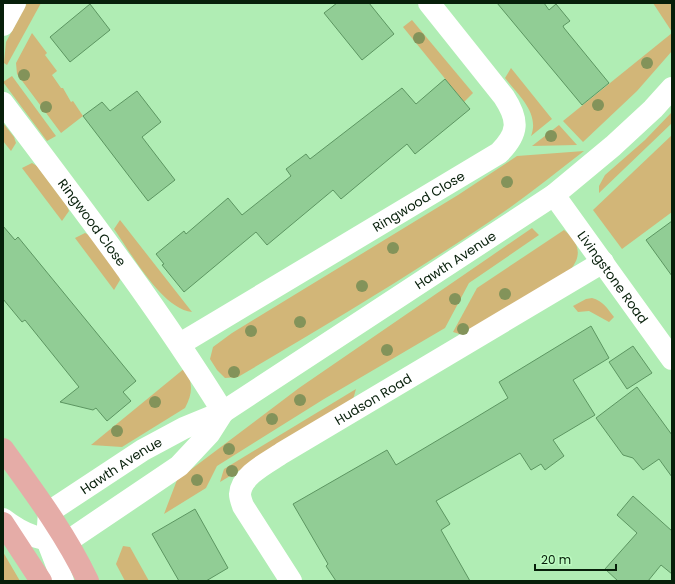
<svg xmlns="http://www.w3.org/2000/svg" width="675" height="584" font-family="Poppins,sans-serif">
<rect width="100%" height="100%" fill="#b0edb4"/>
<g fill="#d2b678">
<path d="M27,3h14l-34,62 -3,-2 2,-21z"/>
<path d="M653,3h19v29z"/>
<path d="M412,20l61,73 -9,9 -61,-75z"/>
<path d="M32,33l15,20 -2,2 12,16 -5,4 9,13h2l8,14 2,-1 10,15 -22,17 -44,-59 -1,-11z"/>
<path d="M672,33v18l-35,40 -54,51 -20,-21z"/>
<path d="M511,68l41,51 -21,17c9,-23 -13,-41 -26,-58z"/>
<path d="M12,76l44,60 -9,5 -44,-59z"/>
<path d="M672,112v11l-73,70v-7l6,-11 40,-35z"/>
<path d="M3,123l11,14 2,6 -5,8 -8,-10z"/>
<path d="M559,125l18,20 -45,1z"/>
<path d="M672,135v77l-50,37 -29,-39z"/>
<path d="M584,151c-31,24 -62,49 -95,71 -82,55 -166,105 -251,155l-13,1 -8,-8 -7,-11 3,-12 19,-14 226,-138 59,-39z"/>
<path d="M32,163l5,3 30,40 2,5 -7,10 -40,-53z"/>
<path d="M120,220l72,92c-30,-3 -61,-59 -78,-83z"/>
<path d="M532,228l7,7 -70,48 -24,45 -121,71 -107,67 -11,22 -42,26 13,-34 122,-92z"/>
<path d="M564,230c16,13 19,27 4,42l-102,64 -13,-4 24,-44z"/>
<path d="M85,233l4,2 30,41 1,4 -6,10 -39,-52z"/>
<path d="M592,298c11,3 15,10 22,19l-5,5 -20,-11 -11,1 -5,-6 13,-7z"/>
<path d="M185,368c8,15 8,25 0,40l-63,39 -31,-2z"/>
<path d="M356,389l-4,14 -132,79 4,-13z"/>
<path d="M123,546l7,1 19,34h-24l-9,-17z"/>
<path d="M3,552l17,29h-17z"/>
</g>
<g fill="#91cd95" stroke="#5c9661">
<path d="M337,3h32l25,31 -32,26 -38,-47z"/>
<path d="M497,3h47l5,7 7,-6 14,17 -7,5 1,2 45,55 -27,22z"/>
<path d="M90,4l20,26 -40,32 -20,-25z"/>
<path d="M445,79l25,30 -55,45 -8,-10 -66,55 -8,-9 -66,55 -11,-13 -72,60 -22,-27 2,-1 -8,-10 28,-23 2,3 42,-36 14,17 49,-39 -5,-7 20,-15 4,5 92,-71 14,16z"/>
<path d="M137,91l24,31 -19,15 33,43 -27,21 -65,-85 19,-14 8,9z"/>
<path d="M672,221v55l-26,-36z"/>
<path d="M3,226l12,14 3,-3 118,144 -13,11 8,9 -24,20 -11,-13 -3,2 -33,-8 19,-15 -54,-67 -3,2 -19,-23z"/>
<path d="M591,326l18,32 -36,22 22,35 -42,25 11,16 -19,14 -4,-6 -10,6 -11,-17 -84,48 14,23 -9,6 29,51h-134l-10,-15 2,-2 -35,-60 94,-54 9,15 69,-41 43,-26 -9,-16z"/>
<path d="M633,346l19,27 -25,16 -18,-27z"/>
<path d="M637,387l35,48v42l-13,-18 -16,11 -10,-12 -10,-3 -27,-37z"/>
<path d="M633,496l39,35v43l-11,-9 -13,16h-30l-13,-12 32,-36 -20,-18z"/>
<path d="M195,509l33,59 -22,13h-27l-27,-47z"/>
</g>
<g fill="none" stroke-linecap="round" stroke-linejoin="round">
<g stroke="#fff" stroke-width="22">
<path d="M3,25l12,-22"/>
<path id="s1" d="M3,103c76,101 153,201 220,309"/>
<path id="s2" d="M554,195l118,164"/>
<path id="s3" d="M180,344l319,-191c20,-20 20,-33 5,-56l-75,-94"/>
<path id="s4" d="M291,581l-48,-75c-1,-3 -3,-8 -3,-12 1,-19 29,-32 42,-41l321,-191"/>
</g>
<g stroke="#fff" stroke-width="22">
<path d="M3,519c22,17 37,21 65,22l111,-75 30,-32 14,-22"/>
<path id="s5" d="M63,581l-16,-41 2,-28 94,-62 41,-22 39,-16 331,-217 59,-49 40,-37 19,-21"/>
</g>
<g stroke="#e5aca7" stroke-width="22">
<path d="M3,449c31,43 62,84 85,132"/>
<path d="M3,523l38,58"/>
</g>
</g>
<g fill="#83935a">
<circle cx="419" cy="38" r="6"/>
<circle cx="647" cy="63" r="6"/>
<circle cx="24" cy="75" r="6"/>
<circle cx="598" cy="105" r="6"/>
<circle cx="46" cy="107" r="6"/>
<circle cx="551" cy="136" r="6"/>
<circle cx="507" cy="182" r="6"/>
<circle cx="393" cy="248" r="6"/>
<circle cx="362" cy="286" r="6"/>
<circle cx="505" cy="294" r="6"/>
<circle cx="455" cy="299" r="6"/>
<circle cx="300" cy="322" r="6"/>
<circle cx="463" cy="329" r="6"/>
<circle cx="251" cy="331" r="6"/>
<circle cx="387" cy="350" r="6"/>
<circle cx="234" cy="372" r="6"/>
<circle cx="300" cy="400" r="6"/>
<circle cx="155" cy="402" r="6"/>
<circle cx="272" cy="419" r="6"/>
<circle cx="117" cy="431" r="6"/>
<circle cx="229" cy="449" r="6"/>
<circle cx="232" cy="471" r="6"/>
<circle cx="197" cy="480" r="6"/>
</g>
<g text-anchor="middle" stroke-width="3" stroke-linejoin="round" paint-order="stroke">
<g font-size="13" fill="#071f0a" stroke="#bdfbc1">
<text dy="5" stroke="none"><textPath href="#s3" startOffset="278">Ringwood Close</textPath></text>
<text dy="5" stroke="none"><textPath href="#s1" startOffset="149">Ringwood Close</textPath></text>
<text dy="5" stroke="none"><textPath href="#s5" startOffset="551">Hawth Avenue</textPath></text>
<text dy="5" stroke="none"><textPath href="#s2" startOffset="101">Livingstone Road</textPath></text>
<text dy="5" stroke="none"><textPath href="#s4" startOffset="268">Hudson Road</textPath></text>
<text dy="5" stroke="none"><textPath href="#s5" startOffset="158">Hawth Avenue</textPath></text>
</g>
</g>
<rect width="675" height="584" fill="none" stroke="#071f0a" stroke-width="8"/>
<path d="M535 564v6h81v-6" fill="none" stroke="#071f0a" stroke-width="2"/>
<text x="541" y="564" font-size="12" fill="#071f0a" stroke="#bdfbc1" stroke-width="3" paint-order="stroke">20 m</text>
</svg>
